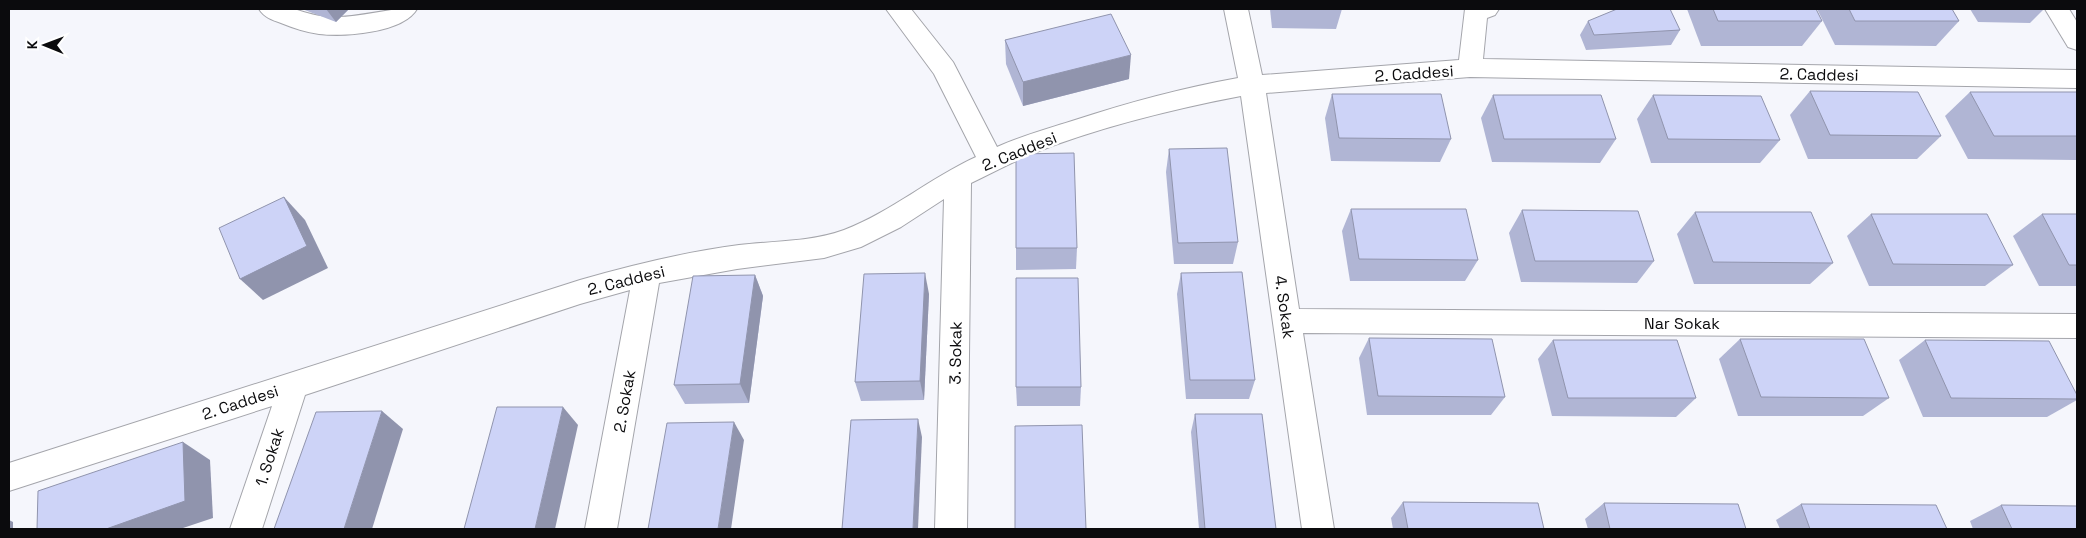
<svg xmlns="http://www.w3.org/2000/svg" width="2086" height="538" font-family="'Space Grotesk',sans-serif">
<rect width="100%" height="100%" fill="#f5f6fc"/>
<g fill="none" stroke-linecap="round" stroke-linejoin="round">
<g stroke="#a4a5ab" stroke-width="2">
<g id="minor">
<path d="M259,9c10,-1 25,-2 35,0 13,4 24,8 38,8 30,1 56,-10 85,-8 -14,24 -73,28 -98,25 -13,-2 -26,-6 -38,-11 -9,-3 -17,-6 -22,-14z"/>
<path d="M886,9h25l42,53 44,85c24,-11 50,-18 75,-26 55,-18 110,-33 166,-43l-14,-69h24l14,66 197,-15 6,-51h34l-4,6 -8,3 -4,41 594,11v18l-607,-11 -204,16 33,216 778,5v24l-774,-5 31,196h-32l-61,-433c-68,13 -142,31 -207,57 -22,9 -42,20 -63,30l-4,346h-32l9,-330 -43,28 -40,20 -37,11 -87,11 -78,14 -42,246h-32l45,-239 -50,14 -275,91 -43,134h-32l42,-123 -263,85v-28l571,-183c52,-15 105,-28 159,-35 34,-4 72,-3 105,-15 47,-18 86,-52 132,-73l-42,-83z"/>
<path d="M2045,9h24l8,13v28l-9,-3z"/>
</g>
</g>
<use href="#minor" fill="#fff" fill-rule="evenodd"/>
</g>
<g fill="#b0b5d4">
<path d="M302,9h47l-13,13z"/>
<path d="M1270,9h72l-6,20 -64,-1z"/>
<path d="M1687,9h129l6,12 -20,25h-101z"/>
<path d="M1817,9h135l7,12 -23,25 -101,-1z"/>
<path d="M1970,9h74l-14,14 -52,-1z"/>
<path d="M1588,21l92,9 -9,15 -85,5 -6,-15z"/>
<path d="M1005,40l124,39 -106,27 -17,-42z"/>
<path d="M1810,91l131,45 -24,23h-109l-18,-44z"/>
<path d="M1970,92h107v67l-1,1 -108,-1 -23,-43z"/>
<path d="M1332,94l119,45 -11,23 -109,-1 -6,-43z"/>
<path d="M1493,95l123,44 -16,24 -108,-1 -11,-44z"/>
<path d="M1653,95l127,45 -20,23h-109l-14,-44z"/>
<path d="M1169,149l69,93 -5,22h-59l-8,-92z"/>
<path d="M1351,209l127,51 -13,21h-115l-8,-50z"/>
<path d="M1522,210l132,51 -17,22 -116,-1 -12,-49z"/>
<path d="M1695,212l138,51 -23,21h-116l-17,-50z"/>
<path d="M1871,214l142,51 -28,21h-116l-22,-50z"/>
<path d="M2042,214h35v72h-38l-26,-50z"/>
<path d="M1016,248h61l-1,21 -60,1z"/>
<path d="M1181,273l74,107 -6,19h-63l-9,-105z"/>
<path d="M755,275l8,21 -14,107 -64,1 -11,-19z"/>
<path d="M929,294l-5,106 -63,1 -6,-19z"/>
<path d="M1369,338l136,59 -14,18h-124l-8,-57z"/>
<path d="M1740,339l149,59 -26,18h-125l-19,-57z"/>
<path d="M1553,340l143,58 -20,19 -124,-1 -14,-57z"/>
<path d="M1925,340l152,55v5l-30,17h-124l-24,-57z"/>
<path d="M1016,387h65l-1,19h-63z"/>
<path d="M1195,414l81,115h-77l-8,-97z"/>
<path d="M1403,502l141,27h-151l-2,-11z"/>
<path d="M1604,503l142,26h-158l-3,-10z"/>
<path d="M1801,504l146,25h-167l-4,-9z"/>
<path d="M2001,505l76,24h-104l-3,-8z"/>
</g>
<g fill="#9094ad">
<path d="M326,9h23l-13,13z"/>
<path d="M1131,55l-2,24 -106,27v-24z"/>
<path d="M284,197l21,23 23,48 -65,32 -23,-21z"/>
<path d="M925,273l4,21 -5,106 -4,-19z"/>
<path d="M755,275l8,21 -14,107 -9,-19z"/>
<path d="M563,407l15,18 -23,104h-20z"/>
<path d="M382,411l21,18 -31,100h-28z"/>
<path d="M918,419l4,18 -4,92h-5z"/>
<path d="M734,422l10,18 -13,89h-13z"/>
<path d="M183,442l27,18 3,58 -33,11h-74z"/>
<path d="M9,520l4,2v7h-4z"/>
</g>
<g fill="#cdd3f7" stroke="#9094ad">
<path d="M1617,9h53l10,21 -86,5 -6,-14z"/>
<path d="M1713,9h103l6,12h-104z"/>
<path d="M1849,9h103l7,12h-104z"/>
<path d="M1111,14l20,41 -108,27 -18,-42z"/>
<path d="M1810,91l108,1 23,44 -111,-1z"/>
<path d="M1970,92h107v44h-83z"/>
<path d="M1332,94h109l10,45 -112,-1z"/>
<path d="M1493,95h108l15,44h-112z"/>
<path d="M1653,95l108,1 19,44 -112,-1z"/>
<path d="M1227,148l11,94 -60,1 -9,-94z"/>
<path d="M1074,153l3,95h-61v-94z"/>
<path d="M284,197l23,49 -67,33 -21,-51z"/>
<path d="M1351,209h115l12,51 -119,-1z"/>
<path d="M1522,210l116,1 16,50h-119z"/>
<path d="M1695,212h116l22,51 -120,-1z"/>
<path d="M1871,214h116l26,51 -120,-1z"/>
<path d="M2042,214h35v51h-8z"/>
<path d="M1242,272l13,108h-65l-9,-107z"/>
<path d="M925,273l-5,108 -65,1 9,-108z"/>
<path d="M755,275l-15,109 -66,1 19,-109z"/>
<path d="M1016,278h62l3,109h-65z"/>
<path d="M1369,338l123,1 13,58 -127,-1z"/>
<path d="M1740,339h124l25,59 -128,-1z"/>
<path d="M1553,340h124l19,58h-128z"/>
<path d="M1925,340l124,1 28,54v4l-126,-1z"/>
<path d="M497,407h66l-28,122h-71z"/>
<path d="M382,411l-38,118h-70l42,-117z"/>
<path d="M1195,414h67l14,115h-71z"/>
<path d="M918,419l-5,110h-71l9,-109z"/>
<path d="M734,422l-16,107h-70l19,-106z"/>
<path d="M1082,425l4,104h-71v-103z"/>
<path d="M183,442l2,59 -79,28h-69l1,-38z"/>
<path d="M1403,502l135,1 6,26h-136z"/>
<path d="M1604,503l134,1 8,25h-136z"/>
<path d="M1801,504l135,1 11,24h-137z"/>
<path d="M2001,505l76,1v23h-65z"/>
</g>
<g text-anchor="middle" stroke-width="5" stroke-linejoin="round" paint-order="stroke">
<g font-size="16" fill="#0b0b0d" stroke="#fff">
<text transform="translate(1414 73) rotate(-4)" y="6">2. Caddesi</text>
<text transform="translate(1819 74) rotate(1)" y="6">2. Caddesi</text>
<text transform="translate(1019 151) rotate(-22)" y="6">2. Caddesi</text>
<text transform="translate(626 280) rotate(-14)" y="6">2. Caddesi</text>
<text transform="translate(1285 307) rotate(82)" y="6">4. Sokak</text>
<text x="1682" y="329">Nar Sokak</text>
<text transform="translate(955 353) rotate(-89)" y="6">3. Sokak</text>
<text transform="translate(624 401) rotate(-80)" y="6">2. Sokak</text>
<text transform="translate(240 402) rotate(-18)" y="6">2. Caddesi</text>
<text transform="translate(269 457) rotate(-72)" y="6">1. Sokak</text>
</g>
</g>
<rect width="2086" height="538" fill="none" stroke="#0b0b0d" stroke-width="20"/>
<g transform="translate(45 45) rotate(271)" stroke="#ffffff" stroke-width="4" paint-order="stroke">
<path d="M0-4L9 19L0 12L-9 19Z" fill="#0b0b0d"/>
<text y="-8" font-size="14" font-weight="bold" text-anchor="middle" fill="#0b0b0d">K</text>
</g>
</svg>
